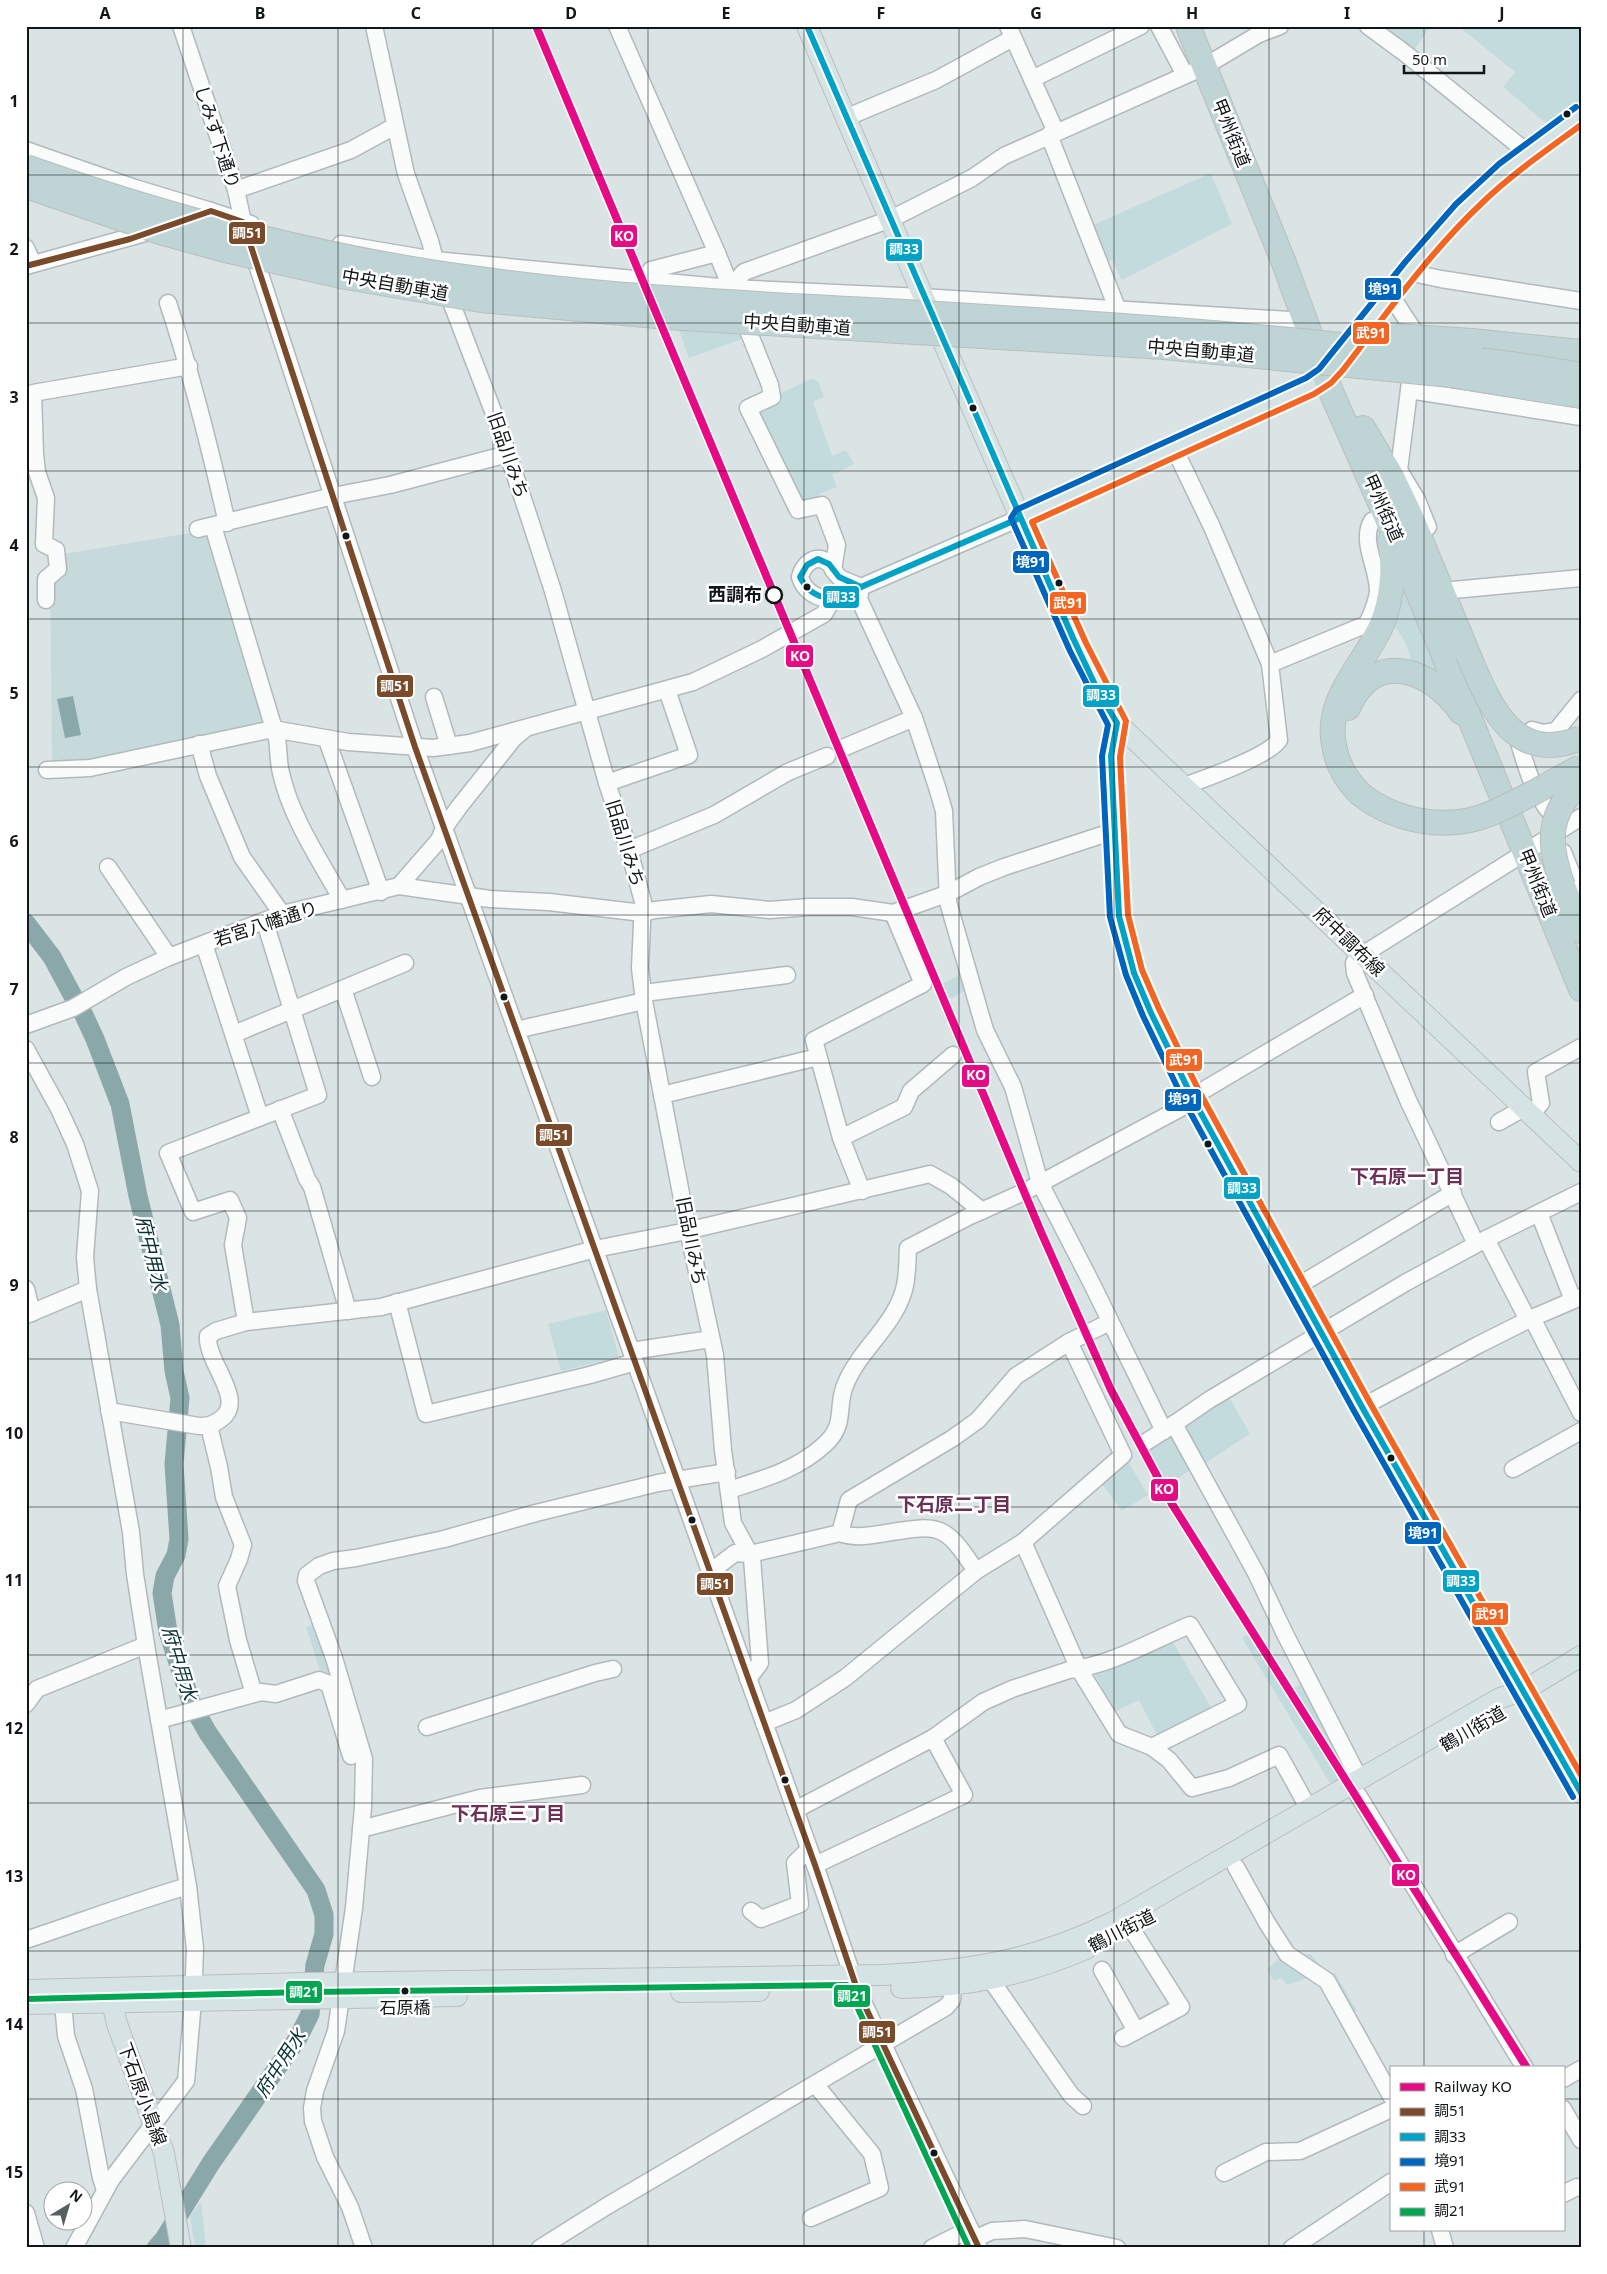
<svg xmlns="http://www.w3.org/2000/svg" width="1607" height="2274" font-family="'Noto Sans','Noto Sans JP',sans-serif">
<rect width="100%" height="100%" fill="#dbe4e5"/>
<path fill="#c7dadb" d="M208,530l58,195 -106,24 -108,15 -2,-179 14,-31z"/>
<g fill="#c3dbdd">
<path d="M1383,26h48l-17,24z"/>
<path d="M1458,26h123v73l-34,25 -44,-37 12,-15z"/>
<path d="M1211,173l21,51 -110,56 -10,-20 -8,3 -13,-37z"/>
<path d="M665,291l60,2 20,45 -56,20z"/>
<path d="M811,379l7,2 6,16 -11,5 19,54 14,-6 8,14 -22,11 5,12 -18,7 3,11 -21,4 -48,-103z"/>
<path d="M1398,574l49,109 -37,-17c2,-18 -10,-33 -21,-47z"/>
<path d="M961,974l7,15 -18,10 -8,-15z"/>
<path d="M606,1310l13,47 -58,14 -13,-47z"/>
<path d="M1228,1395l22,39 -48,31 -23,-39z"/>
<path d="M1173,1431l21,37 -30,19 -21,-38z"/>
<path d="M1128,1461l20,34 -26,16 -23,-31z"/>
<path d="M317,1624l15,47 -11,3 -15,-47z"/>
<path d="M1256,1627l36,62 12,-6 47,84 -5,3 4,8 -17,10 -91,-150z"/>
<path d="M1171,1639l41,70 -54,28 -19,-37 -25,12 -20,-40z"/>
<path d="M1311,1954l11,14 -14,10 -21,7 -6,-7 -7,3 -7,-11 15,-15z"/>
<path d="M1325,1973h10l22,38 -7,4z"/>
<path d="M201,2201l5,47h-11l-5,-32z"/>
</g>
<path fill="#8aa7aa" d="M73,696l8,39 -16,3 -8,-39z"/>
<g fill="none" stroke-linecap="round" stroke-linejoin="round">
<g stroke="#8aa7aa" stroke-width="19">
<path d="M26,923l26,34 22,41"/>
<path d="M82,1011l13,28 25,65 18,92 32,129 4,46 6,27 -6,66 5,75 -3,16 -11,21 -3,17 6,39 24,73 16,28 108,157 8,25v19l-9,31 -5,49 -12,24 -87,125 -47,76 -8,9"/>
</g>
<g stroke="#b2b9ba" stroke-width="19">
<g id="minor">
<path d="M181,26l55,164 7,32 172,525 400,1118 42,124 122,259"/>
<path d="M374,26l32,148 24,67 5,19 61,159 30,89 27,83 54,192 22,67 14,52 -3,66 4,33 44,229 27,125 8,95 10,73 19,35 8,105 -12,16"/>
<path d="M617,26l100,227 53,132 2,12 -24,11 50,102 24,-5 15,40 -4,25"/>
<path d="M1008,26l48,106"/>
<path d="M1159,26l26,49"/>
<path d="M1368,26l38,28 122,99"/>
<path d="M1212,62l47,-28 21,-8"/>
<path d="M1032,79l109,-53"/>
<path d="M845,118l91,-38 77,-42"/>
<path d="M1049,135l68,173"/>
<path d="M26,150l109,38 76,23"/>
<path d="M236,190l115,-40 44,-24"/>
<path d="M189,219l22,-8 40,13"/>
<path d="M341,244l94,16 295,28 192,9 383,24"/>
<path d="M26,248l7,16"/>
<path d="M26,266l130,-36"/>
<path d="M651,270l66,-17"/>
<path d="M1408,272l33,7 140,22"/>
<path d="M730,288l14,-16 147,-53 81,-41 32,-22 200,-89"/>
<path d="M1390,294l26,40 -17,136 18,30 11,27"/>
<path d="M168,303c24,72 42,145 59,220"/>
<path d="M1409,390l172,27"/>
<path d="M1174,448l38,79 58,137 9,76c-10,16 -75,39 -95,46"/>
<path d="M213,526l64,213c2,11 1,23 4,34 10,45 39,87 61,127"/>
<path d="M198,529l135,-33 57,-11 118,-31"/>
<path d="M861,587l-2,12 55,119 23,69 7,24 4,91 37,128 28,57 27,96 52,101 72,147"/>
<path d="M861,587c-6,-3 -13,-5 -19,-8 -8,-4 -8,-13 -15,-17 -12,-9 -24,3 -27,15 8,26 42,28 61,10l159,-69"/>
<path d="M1453,590l128,-12"/>
<path d="M46,600v-21l12,-10 -2,-19 -12,-6 2,-46 -9,-26 -2,-18 -2,-61 156,-27"/>
<path d="M1270,664l97,-40c5,-11 10,-21 11,-33 0,-23 -18,-50 -6,-70l13,-6"/>
<path d="M434,697l15,49"/>
<path d="M1515,729c10,34 18,70 46,95"/>
<path d="M1532,730l11,3 13,-2 25,-31"/>
<path d="M327,740l54,152"/>
<path d="M199,744l9,32 34,81 40,57"/>
<path d="M845,747l69,-29"/>
<path d="M47,770l43,-2 183,-39 75,13 85,6 37,-5 223,-61 69,-33 62,-35 8,-14"/>
<path d="M607,783l82,-28 -22,-65"/>
<path d="M629,850l85,-35 74,-43 39,-16"/>
<path d="M1563,852l18,45"/>
<path d="M108,867l61,90"/>
<path d="M399,886l91,13 59,3 94,11 12,-3 56,-6 59,6 39,-3h43l41,6 56,-20 30,-16 25,-10 110,-36"/>
<path d="M204,944l56,173"/>
<path d="M343,989l29,88"/>
<path d="M644,993l143,-18"/>
<path d="M26,1025l47,-17 53,-31 43,-20 113,-43 117,-28 40,-46 5,-12 15,-21 55,-69 11,-9"/>
<path d="M516,1030l128,-29"/>
<path d="M234,1034l171,-71"/>
<path d="M26,1049l33,60 16,35 15,47 -5,66 3,32 43,243 4,42 11,71 42,241 7,63 -2,52 -7,80 -75,99 -37,68"/>
<path d="M662,1095l156,-38"/>
<path d="M1192,1097l173,-102"/>
<path d="M280,1109l27,70 5,8 36,124"/>
<path d="M1531,1115l10,-12 -5,-31 45,-25"/>
<path d="M1499,1122l25,-14"/>
<path d="M841,1138l63,-31 7,-16 42,-36"/>
<path d="M862,1191l-21,-53 -27,-98 109,-56 -30,-71"/>
<path d="M1539,1213l34,87"/>
<path d="M1486,1239l42,81"/>
<path d="M1476,1244l-68,-144 -53,-127 -1,-10 2,-4 225,-142"/>
<path d="M1296,1287l157,-94"/>
<path d="M26,1289l6,24"/>
<path d="M397,1302l29,112 164,-39 45,-13"/>
<path d="M26,1315l62,-26"/>
<path d="M1532,1318l49,95"/>
<path d="M246,1322l-13,-77 5,-27 -8,-18 -37,12 -25,-59 150,-58 -53,-173"/>
<path d="M631,1351l80,-12"/>
<path d="M1362,1407l116,-62 54,-27 49,-21"/>
<path d="M109,1411l90,15c9,0 14,-1 22,-7 26,-19 -15,-56 -13,-83l8,-5 30,-9 135,-15 214,-58 87,-17 248,-58 21,12 31,25"/>
<path d="M1174,1424l35,-24 196,-117 81,-44 95,-47"/>
<path d="M209,1426l10,41 5,30 19,48 -4,14 -12,27 11,54 16,54"/>
<path d="M1146,1442l28,-18 82,149 29,61 75,146"/>
<path d="M1513,1469l68,-38"/>
<path d="M729,1490c34,-11 68,-20 95,-45 24,-21 11,-39 22,-62 14,-33 46,-56 57,-90 5,-14 4,-30 5,-45l62,-32 54,-24 170,-91"/>
<path d="M1023,1542l100,-87 -54,-113"/>
<path d="M976,1571c-9,-13 -19,-30 -32,-38 -25,-15 -76,12 -104,0l9,-33 104,-62 25,-18 38,-44 53,-34 41,-20"/>
<path d="M710,1572l25,-19 15,1 90,-21"/>
<path d="M26,1704l11,-15 109,-44"/>
<path d="M159,1720l102,-28 15,2 43,-14 10,4 22,72"/>
<path d="M764,1723l32,-13 49,-32 131,-107 47,-29 56,127 40,65 33,13 86,-43 -48,-79c-39,16 -78,40 -121,45l-57,19 -29,13 -50,36 -138,72"/>
<path d="M427,1727l168,-54 18,-4"/>
<path d="M1152,1747l17,13 23,28 37,-10 50,-23 30,54"/>
<path d="M1358,1795l167,273"/>
<path d="M361,1829l119,-31 102,-13"/>
<path d="M815,1865l149,-70 -31,-57"/>
<path d="M1236,1867l31,56 20,31 40,27 64,115"/>
<path d="M751,1911l10,8 39,-15 -5,-41 14,-14"/>
<path d="M26,1940c54,-18 107,-38 162,-54"/>
<path d="M1454,1955l55,-33"/>
<path d="M1102,1970l34,61"/>
<path d="M991,1980l80,115 12,11"/>
<path d="M63,2003l3,33 18,53 17,89 4,12"/>
<path d="M1123,2038l58,-31 -50,-79"/>
<path d="M1563,2079l18,-10"/>
<path d="M1563,2109l18,31"/>
<path d="M1224,2173l42,-21 34,-1 91,-42"/>
<path d="M1563,2194l14,-7"/>
<path d="M26,2213l10,35"/>
<path d="M811,2218l69,-30 -8,-34 -57,-70"/>
<path d="M1440,2230l5,18"/>
<path d="M974,2239l18,-8 33,-2 92,19"/>
<path d="M364,2248l-14,-41 -25,-50 -12,-36 -1,-13 3,-17 21,-60 18,-123 9,-101 1,-48 -30,-101 -28,-77 1,-6 12,-9 14,-5 23,-3 88,-19 92,-26 122,-30 69,-11"/>
<path d="M540,2248l67,-42 339,-199 6,-7 1,-14"/>
<path d="M932,2248l38,-19"/>
<path d="M1292,2248l99,-66"/>
</g>
</g>
<g stroke="#babebe" stroke-width="22">
<g id="major">
<path d="M807,26c86,205 177,408 266,612l25,53 19,32 464,439"/>
<path d="M1020,518l290,-132 15,-10 11,-11c41,-53 80,-107 126,-155 35,-37 78,-66 119,-96"/>
<path d="M1117,723l-6,33 8,160 15,57 17,40 41,84 170,310 219,386"/>
<path d="M901,1988c68,-2 122,-12 185,-39"/>
<path d="M109,1989l8,35 47,129 17,95"/>
<path d="M26,1990l282,-7 574,-8c88,-4 151,-14 231,-53l387,-224 23,-7 58,-35"/>
<path d="M681,1992l78,-1"/>
<path d="M26,2004l431,-8"/>
</g>
</g>
<g stroke="#babebe" stroke-width="26">
<g id="highway">
<path d="M1188,26l96,237 48,131 64,145 185,450"/>
<path d="M1472,341l109,11"/>
<path d="M1363,428l28,47 21,44 56,135"/>
<path d="M1348,708c26,-60 83,-39 113,4"/>
<path d="M1359,793c-12,-13 -20,-25 -24,-43 -13,-50 29,-84 47,-126 10,-25 13,-56 8,-83"/>
<path d="M1563,886l18,45"/>
</g>
</g>
<use href="#minor" stroke="#fafbfb" stroke-width="16"/>
<use href="#major" stroke="#d6e3e4" stroke-width="20"/>
<use href="#highway" stroke="#bed4d5" stroke-width="24"/>
<g stroke="#babebe" stroke-width="26" stroke-linecap="butt">
<g id="highway-bridge">
<path d="M26,167c150,53 302,93 460,113 139,19 278,24 418,32 155,9 310,19 465,36 71,8 142,14 212,27"/>
<path d="M26,186l137,47 62,17 121,27 135,23 186,17 497,30 287,28 130,21"/>
<path d="M1396,336l76,5"/>
<path d="M1468,654c21,50 45,112 113,84"/>
<path d="M1359,793c36,29 89,39 133,20 31,-13 59,-31 89,-46"/>
<path d="M1563,886c-15,-41 -17,-72 18,-104"/>
</g>
</g>
<use href="#highway-bridge" stroke="#bed4d5" stroke-width="24"/>
<g stroke="#fff" stroke-width="10">
<path id="bus-1" d="M26,266l104,-27 81,-28 32,11 172,525 400,1118 42,124 122,259"/>
</g>
<g stroke="#fff" stroke-width="10">
<g id="bus-2">
<path d="M807,26l266,612 25,53 19,32 -6,33 8,160 15,57 17,40 41,84 170,310 219,386"/>
<path d="M818,559l11,5 10,13 22,10c-21,16 -48,16 -61,-10l7,-12z"/>
<path d="M861,587l159,-69"/>
</g>
</g>
<g stroke="#fff" stroke-width="10">
<path id="bus-3" d="M1573,1797l-219,-386 -170,-310 -41,-85 -17,-41 -16,-58 -8,-161 6,-31 -38,-74 -59,-133 5,-8 290,-132 13,-9 87,-108 50,-57 43,-40 77,-57"/>
</g>
<g stroke="#fff" stroke-width="10">
<path id="bus-4" d="M1581,125c-34,25 -69,49 -99,78 -53,50 -95,110 -139,167l-12,13 -17,11 -282,128 54,121 40,78 -6,36 8,158 14,55 17,39 41,84 170,310 211,372"/>
</g>
<g stroke="#fff" stroke-width="10">
<path id="bus-5" d="M26,1999l282,-7 539,-7 122,263"/>
</g>
<use href="#bus-1" stroke="#7a4b2a" stroke-width="6"/>
<use href="#bus-2" stroke="#01a2c5" stroke-width="6"/>
<use href="#bus-3" stroke="#0065bd" stroke-width="6"/>
<use href="#bus-4" stroke="#f26522" stroke-width="6"/>
<use href="#bus-5" stroke="#00a651" stroke-width="6"/>
<g stroke="#fff" stroke-width="11">
<path id="rail-1" d="M536,26l505,1206 70,158 61,114 355,564"/>
</g>
<use href="#rail-1" stroke="#e50b84" stroke-width="8"/>
</g>
<path fill="none" stroke="#111718" stroke-width="1" stroke-opacity="0.55" d="M183,26v2222M338,26v2222M493,26v2222M648,26v2222M804,26v2222M959,26v2222M1114,26v2222M1269,26v2222M1424,26v2042M26,175h1555M26,323h1555M26,471h1555M26,619h1555M26,767h1555M26,915h1555M26,1063h1555M26,1211h1555M26,1359h1555M26,1507h1555M26,1655h1555M26,1803h1555M26,1951h1555M26,2099h1365M1563,2099h18M1424,2230v18"/>
<g fill="#111718" stroke="#fff" stroke-width="2">
<circle cx="1567" cy="114" r="4.5"/>
<circle cx="973" cy="408" r="4.5"/>
<circle cx="346" cy="536" r="4.5"/>
<circle cx="1059" cy="583" r="4.5"/>
<circle cx="807" cy="587" r="4.5"/>
<circle cx="504" cy="997" r="4.5"/>
<circle cx="1208" cy="1144" r="4.5"/>
<circle cx="1391" cy="1458" r="4.5"/>
<circle cx="692" cy="1520" r="4.5"/>
<circle cx="785" cy="1780" r="4.5"/>
<circle cx="405" cy="1991" r="4.5"/>
<circle cx="934" cy="2153" r="4.5"/>
</g>
<circle fill="#fff" stroke="#111718" stroke-width="2.5" cx="774" cy="595" r="8"/>
<g text-anchor="middle" stroke-width="5" stroke-linejoin="round" paint-order="stroke">
<g font-size="17" fill="#111718" stroke="#fff">
<text x="405" y="2014">石原橋</text>
</g>
<g font-size="18" fill="#111718" stroke="#fff">
<text transform="translate(1231 133) rotate(68)" y="6">甲州街道</text>
<text transform="translate(217 137) rotate(72)" y="6">しみず下通り</text>
<text transform="translate(395 285) rotate(10)" y="6">中央自動車道</text>
<text transform="translate(797 325) rotate(4)" y="6">中央自動車道</text>
<text transform="translate(1201 351) rotate(5)" y="6">中央自動車道</text>
<text transform="translate(508 455) rotate(71)" y="6">旧品川みち</text>
<text transform="translate(1383 508) rotate(66)" y="6">甲州街道</text>
<text transform="translate(625 843) rotate(73)" y="6">旧品川みち</text>
<text transform="translate(1537 883) rotate(68)" y="6">甲州街道</text>
<text transform="translate(266 924) rotate(-18)" y="6">若宮八幡通り</text>
<text transform="translate(1349 942) rotate(44)" y="6">府中調布線</text>
<text transform="translate(691 1241) rotate(79)" y="6">旧品川みち</text>
<text transform="translate(1473 1729) rotate(-30)" y="6">鶴川街道</text>
<text transform="translate(1122 1931) rotate(-27)" y="6">鶴川街道</text>
<text transform="translate(142 2094) rotate(70)" y="6">下石原小島線</text>
</g>
<g font-size="18" font-weight="bold" fill="#111718" stroke="#fff" text-anchor="end">
<text x="762" y="601">西調布</text>
</g>
<g font-size="19" font-weight="bold" fill="#6c2f56" stroke="#fff">
<text x="1407" y="1183">下石原一丁目</text>
<text x="954" y="1511">下石原二丁目</text>
<text x="508" y="1820">下石原三丁目</text>
</g>
<g font-size="19" font-style="italic" fill="#093235" stroke="#fff">
<text transform="translate(152 1253) rotate(76)" y="7">府中用水</text>
<text transform="translate(180 1663) rotate(73)" y="7">府中用水</text>
<text transform="translate(280 2063) rotate(-57)" y="7">府中用水</text>
</g>
</g>
<g stroke="#fff" stroke-width="2">
<rect x="228" y="221" width="38" height="24" rx="5" fill="#7a4b2a"/>
<rect x="610" y="224" width="28" height="24" rx="5" fill="#e50b84"/>
<rect x="885" y="238" width="38" height="24" rx="5" fill="#01a2c5"/>
<rect x="1364" y="277" width="38" height="24" rx="5" fill="#0065bd"/>
<rect x="1352" y="321" width="38" height="24" rx="5" fill="#f26522"/>
<rect x="1012" y="550" width="38" height="24" rx="5" fill="#0065bd"/>
<rect x="822" y="585" width="38" height="24" rx="5" fill="#01a2c5"/>
<rect x="1049" y="591" width="38" height="24" rx="5" fill="#f26522"/>
<rect x="785" y="644" width="29" height="24" rx="5" fill="#e50b84"/>
<rect x="376" y="674" width="38" height="24" rx="5" fill="#7a4b2a"/>
<rect x="1082" y="684" width="38" height="24" rx="5" fill="#01a2c5"/>
<rect x="1165" y="1048" width="38" height="24" rx="5" fill="#f26522"/>
<rect x="961" y="1064" width="29" height="24" rx="5" fill="#e50b84"/>
<rect x="1164" y="1088" width="38" height="24" rx="5" fill="#0065bd"/>
<rect x="535" y="1123" width="38" height="24" rx="5" fill="#7a4b2a"/>
<rect x="1223" y="1176" width="38" height="24" rx="5" fill="#01a2c5"/>
<rect x="1150" y="1478" width="29" height="24" rx="5" fill="#e50b84"/>
<rect x="1404" y="1521" width="38" height="24" rx="5" fill="#0065bd"/>
<rect x="1442" y="1569" width="38" height="24" rx="5" fill="#01a2c5"/>
<rect x="696" y="1572" width="38" height="24" rx="5" fill="#7a4b2a"/>
<rect x="1471" y="1602" width="38" height="24" rx="5" fill="#f26522"/>
<rect x="1391" y="1863" width="29" height="24" rx="5" fill="#e50b84"/>
<rect x="285" y="1980" width="38" height="24" rx="5" fill="#00a651"/>
<rect x="833" y="1984" width="38" height="24" rx="5" fill="#00a651"/>
<rect x="858" y="2020" width="38" height="24" rx="5" fill="#7a4b2a"/>
</g>
<g font-size="14" text-anchor="middle" font-weight="bold" fill="#fff">
<text x="247" y="238">調51</text>
<text x="624" y="241">KO</text>
<text x="904" y="254">調33</text>
<text x="1383" y="294">境91</text>
<text x="1371" y="338">武91</text>
<text x="1031" y="567">境91</text>
<text x="841" y="602">調33</text>
<text x="1068" y="608">武91</text>
<text x="800" y="661">KO</text>
<text x="395" y="691">調51</text>
<text x="1101" y="700">調33</text>
<text x="1184" y="1065">武91</text>
<text x="976" y="1080">KO</text>
<text x="1183" y="1104">境91</text>
<text x="554" y="1140">調51</text>
<text x="1242" y="1193">調33</text>
<text x="1164" y="1494">KO</text>
<text x="1423" y="1538">境91</text>
<text x="1461" y="1586">調33</text>
<text x="715" y="1589">調51</text>
<text x="1490" y="1619">武91</text>
<text x="1406" y="1880">KO</text>
<text x="304" y="1997">調21</text>
<text x="852" y="2001">調21</text>
<text x="877" y="2037">調51</text>
</g>
<rect width="1607" height="2274" fill="none" stroke="#ffffff" stroke-width="55"/>
<rect x="1390" y="2066" width="175" height="165" fill="#ffffff" stroke="#a0a2a3"/>
<rect x="1400" y="2083" width="25" height="8" fill="#e50b84" stroke="#a0a2a3"/>
<text x="1434" y="2092" font-size="15" fill="#111718">Railway KO</text>
<rect x="1400" y="2108" width="25" height="8" fill="#7a4b2a" stroke="#a0a2a3"/>
<text x="1434" y="2116" font-size="15" fill="#111718">調51</text>
<rect x="1400" y="2133" width="25" height="8" fill="#01a2c5" stroke="#a0a2a3"/>
<text x="1434" y="2142" font-size="15" fill="#111718">調33</text>
<rect x="1400" y="2158" width="25" height="8" fill="#0065bd" stroke="#a0a2a3"/>
<text x="1434" y="2166" font-size="15" fill="#111718">境91</text>
<rect x="1400" y="2183" width="25" height="8" fill="#f26522" stroke="#a0a2a3"/>
<text x="1434" y="2192" font-size="15" fill="#111718">武91</text>
<rect x="1400" y="2208" width="25" height="8" fill="#00a651" stroke="#a0a2a3"/>
<text x="1434" y="2216" font-size="15" fill="#111718">調21</text>
<g transform="translate(68 2206) rotate(38)"><circle r="24" fill="#ffffff" stroke="#a0a2a3"/>
<path d="M0-4L9 19L0 12L-9 19Z" fill="#585f60"/>
<text y="-8" font-size="14" font-weight="bold" text-anchor="middle" fill="#111718">N</text>
</g>
<path d="M1404 65v8h80v-8" fill="none" stroke="#111718" stroke-width="2.5"/>
<text x="1412" y="65" font-size="15" fill="#111718" stroke="#ffffff" stroke-width="4" paint-order="stroke">50 m</text>
<rect x="28" y="28" width="1552" height="2218" fill="none" stroke="#111718" stroke-width="2"/>
<g font-size="16" text-anchor="middle" font-weight="bold" fill="#111718">
<text x="105" y="19">A</text>
<text x="260" y="19">B</text>
<text x="416" y="19">C</text>
<text x="571" y="19">D</text>
<text x="726" y="19">E</text>
<text x="881" y="19">F</text>
<text x="1036" y="19">G</text>
<text x="1192" y="19">H</text>
<text x="1347" y="19">I</text>
<text x="1502" y="19">J</text>
<text x="14" y="107">1</text>
<text x="14" y="255">2</text>
<text x="14" y="403">3</text>
<text x="14" y="551">4</text>
<text x="14" y="699">5</text>
<text x="14" y="847">6</text>
<text x="14" y="995">7</text>
<text x="14" y="1143">8</text>
<text x="14" y="1291">9</text>
<text x="14" y="1439">10</text>
<text x="14" y="1586">11</text>
<text x="14" y="1734">12</text>
<text x="14" y="1882">13</text>
<text x="14" y="2030">14</text>
<text x="14" y="2178">15</text>
</g>
</svg>
